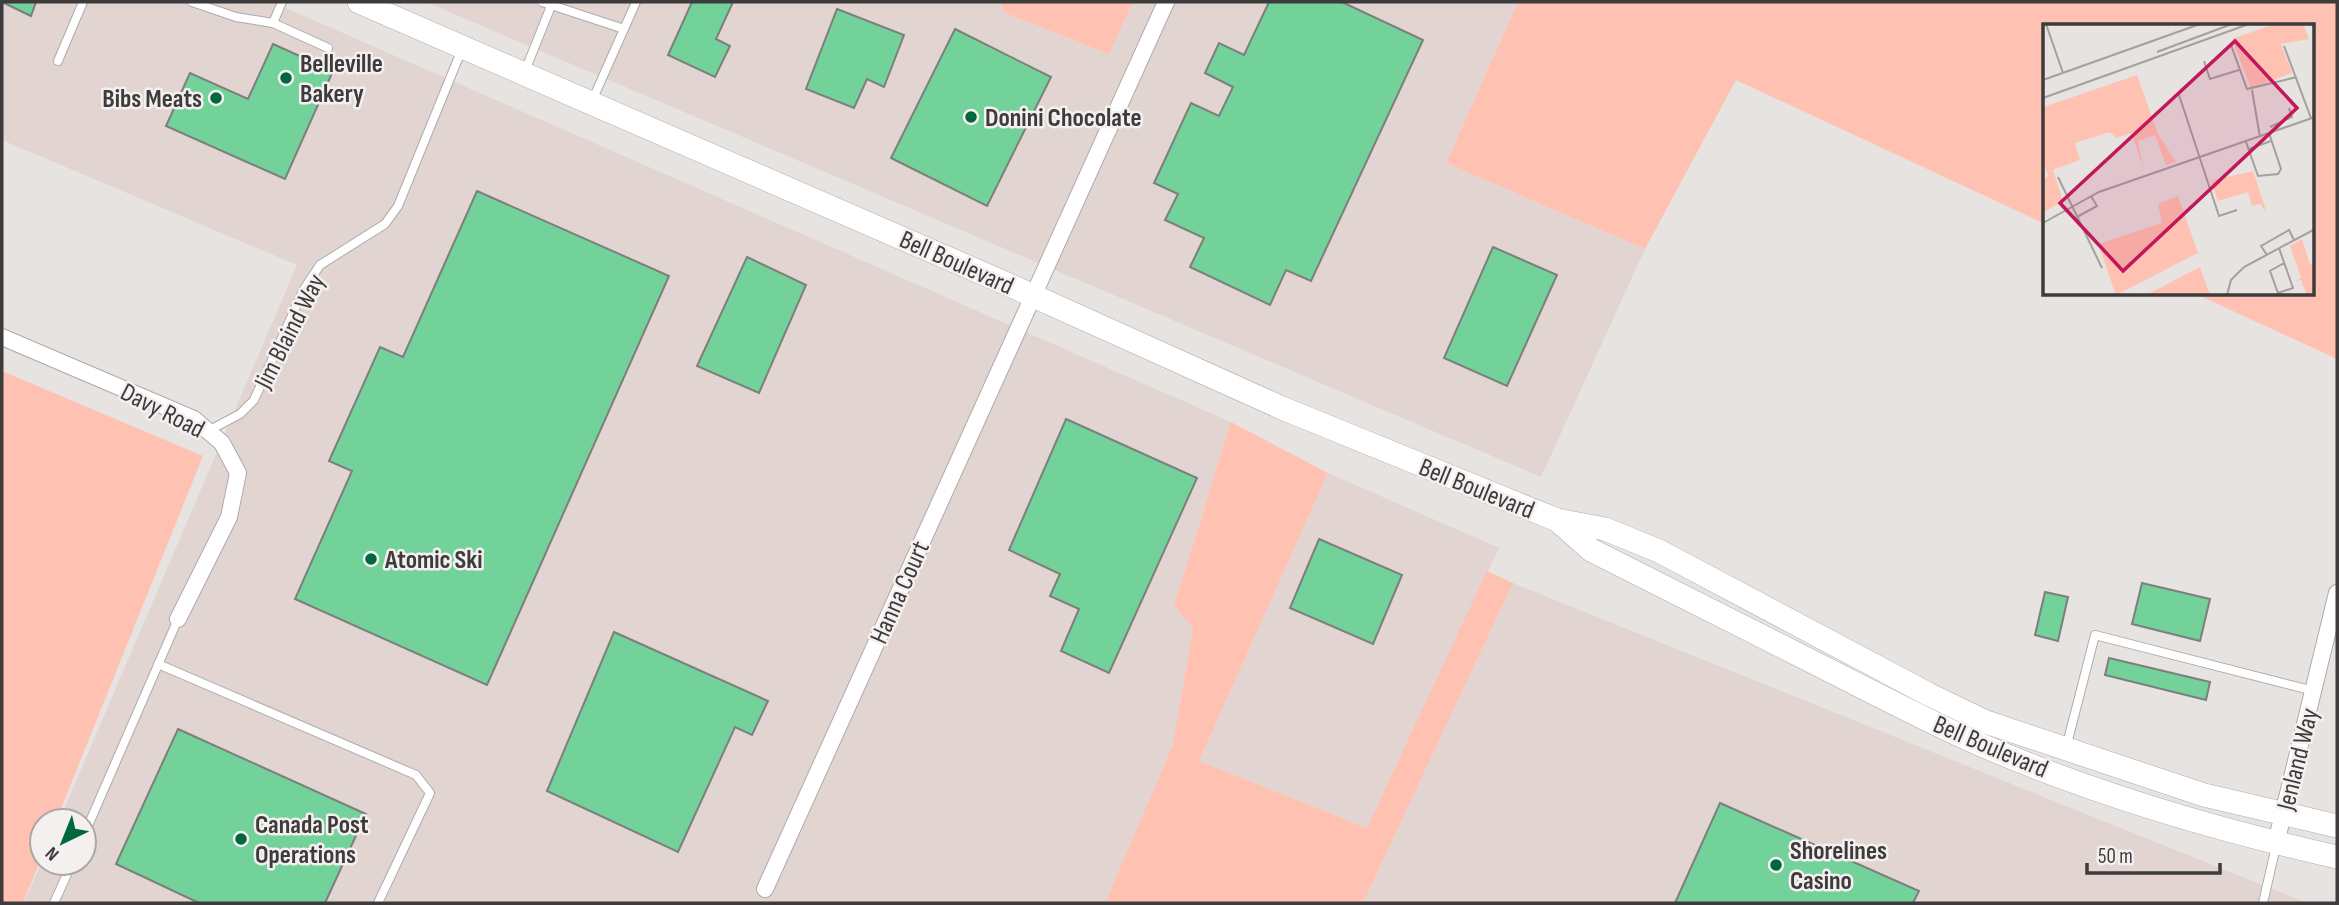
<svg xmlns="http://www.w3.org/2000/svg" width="2339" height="905" font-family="'Sofia Sans Condensed',sans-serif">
<rect width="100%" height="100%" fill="#e7e3e1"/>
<g fill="#e1d4d1">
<path d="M2,2h270l959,420 -57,182 19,24 -19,117 -69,158h-1081l18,-42 42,2v-42h-25l238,-556 -295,-125z"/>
<path d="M426,2h574l5,11 104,41 24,-52h385l-72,161 199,86 -104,228z"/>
<path d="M1328,473l171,75 -132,280 -168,-67z"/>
<path d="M1513,583l794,320h-944z"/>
</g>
<g fill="#ffc2b2">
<path d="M1000,2h133l-24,52 -104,-41z"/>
<path d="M1518,2h819v357l-141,-65h117v-268h-268v198l-309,-144 -91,169 -199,-86z"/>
<path d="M2,371l201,85 -147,365h-14v35l-19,47h-21z"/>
<path d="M1231,422l97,51 -129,288 168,67 120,-257 26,12 -150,320h-258l68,-158 20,-117 -19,-23z"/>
</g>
<g fill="#72d29a" stroke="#7c7f7d" stroke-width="2">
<path d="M2,2h34l-5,14z"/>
<path d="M692,2h41l-17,37 14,7 -15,31 -47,-22z"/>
<path d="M1269,2h73l81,38 -112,241 -25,-11 -16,35 -80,-38 14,-29 -39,-18 13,-26 -24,-11 37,-80 28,13 14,-29 -28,-14 14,-30 25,12z"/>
<path d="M837,9l67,26 -20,52 -17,-8 -13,29 -48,-19z"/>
<path d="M955,29l96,48 -64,129 -96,-48z"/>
<path d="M273,44l60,27 -48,108 -119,-53 24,-53 58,26z"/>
<path d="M477,191l192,85 -182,409 -192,-86 57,-128 -23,-10 51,-114 23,10z"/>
<path d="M1493,247l64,28 -50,111 -63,-28z"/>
<path d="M747,257l59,28 -47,108 -62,-27z"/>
<path d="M1066,419l131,59 -88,195 -48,-22 18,-42 -29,-13 10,-22 -51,-24z"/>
<path d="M1319,539l83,36 -29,69 -83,-36z"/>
<path d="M2142,583l68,16 -10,42 -68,-17z"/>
<path d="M2045,592l23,5 -10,44 -23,-6z"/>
<path d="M614,632l154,69 -16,34 -17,-8 -57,125 -131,-61z"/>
<path d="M2109,658l101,24 -4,18 -101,-25z"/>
<path d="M178,729l188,85 -41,89h-126l-83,-39z"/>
<path d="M1720,803l199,88 -6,12h-238z"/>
</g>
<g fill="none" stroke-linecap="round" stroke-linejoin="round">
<g stroke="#afabaa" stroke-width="10">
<g id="service">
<path d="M192,2l44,15 37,6 55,25"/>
<path d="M542,2l82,27"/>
<path d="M273,23l9,-21"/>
<path d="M58,61l25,-59"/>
<path d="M525,71l26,-65"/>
<path d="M592,101l44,-99"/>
<path d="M208,431l32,-17 14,-14 50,-111 16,-24 65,-41 13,-18 64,-157"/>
<path d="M158,664l258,111 14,18 -52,110"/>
<path d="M2066,748l29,-113 219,56"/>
<path d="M84,835l94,-216"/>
<path d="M54,903l18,-40"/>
<path d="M2263,903l13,-57"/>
</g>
</g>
<g stroke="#afabaa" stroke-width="18">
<g id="minor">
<path d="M2,337l192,82 28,24 16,30 -9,44 -51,102"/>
<path d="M2276,843l61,-250"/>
<path d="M765,889l401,-887"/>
</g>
</g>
<g stroke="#afabaa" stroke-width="24">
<g id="secondary">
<path d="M359,2l648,282 275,124 275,112 48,9 54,22 269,143 58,28 218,73 133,31"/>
<path d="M1557,520l34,30c69,35 139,70 208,105 60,30 119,62 180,89 113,49 238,86 358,113"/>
</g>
</g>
<use href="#service" stroke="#fff" stroke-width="8"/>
<use href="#minor" stroke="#fff" stroke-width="16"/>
<use href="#secondary" stroke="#fff" stroke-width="23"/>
</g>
<g fill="#01673c" stroke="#f4f0ef" stroke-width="2.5">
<circle cx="286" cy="78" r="7"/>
<circle cx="216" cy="98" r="7"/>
<circle cx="971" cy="117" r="7"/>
<circle cx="371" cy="559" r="7"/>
<circle cx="241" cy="839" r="7"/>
<circle cx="1776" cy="865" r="7"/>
</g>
<g text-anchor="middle" stroke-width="5" stroke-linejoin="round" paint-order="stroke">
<g font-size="26" font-weight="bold" fill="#3d3b3b" stroke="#f4f0ef" text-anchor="start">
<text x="300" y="72">Belleville<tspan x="300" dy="30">Bakery</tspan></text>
<text x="202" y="107" text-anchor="end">Bibs Meats</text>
<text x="985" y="126">Donini Chocolate</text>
<text x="385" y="568">Atomic Ski</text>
<text x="255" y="833">Canada Post<tspan x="255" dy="30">Operations</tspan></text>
<text x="1790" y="859">Shorelines<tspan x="1790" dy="30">Casino</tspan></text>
</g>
<g font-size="26" fill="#3d3b3b" stroke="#f4f0ef">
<text transform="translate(957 262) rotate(24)" y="9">Bell Boulevard</text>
<text transform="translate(289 331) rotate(-63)" y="9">Jim Blaind Way</text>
<text transform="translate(163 410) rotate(27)" y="9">Davy Road</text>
<text transform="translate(1477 488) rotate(22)" y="9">Bell Boulevard</text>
<text transform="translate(899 592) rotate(-66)" y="9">Hanna Court</text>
<text transform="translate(1991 746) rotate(23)" y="9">Bell Boulevard</text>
<text transform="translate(2297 759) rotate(-76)" y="9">Jenland Way</text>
</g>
</g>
<g transform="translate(2043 24)">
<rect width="271" height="271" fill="#e7e3e1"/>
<path d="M231,0h29l6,15 -28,5 11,29 -41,15 -19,-49zM94,51l21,59 18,28 -10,3 -11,-30 -17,6 6,29 -12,-37 -16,5 -6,-6 -35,11 5,17 -27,10 10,31 -20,12v-32l5,-5 -5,-14v-55zM210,147l14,42 -7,-9 -8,2 -4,-14 -30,9 -7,-20zM135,172l20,57 -82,42 -18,-51 64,-21 -4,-19zM259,215l8,25 4,-1v32h-7l-6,-15 -7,1 7,-3 -11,-32zM157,243l10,28h-64z" fill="#ffc2b2"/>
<path fill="none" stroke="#a3a09f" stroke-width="2" d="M3,0l17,49M188,21l16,44 50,-12M241,22l27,72M114,28l75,-28M161,37l6,18 29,-9M0,56l157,-56M209,66l8,47M136,71l40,121 18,-6M0,74l206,-74M227,103l22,-10 -3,-9M203,118l12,34 20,-2 3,-5 -12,-36M206,125l22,-8M15,153l44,91M34,193l20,-11 -6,-10M0,199l56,-31 216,-75M236,224l14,40 -15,5 -8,-22 14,-8M224,231l-6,-9 28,-16 5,10M184,271l4,-15 13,-13 71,-38"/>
<path fill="#c2185b" fill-opacity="0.15" stroke="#c2185b" stroke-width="3.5" d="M192,17l62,67 -174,163 -63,-68z"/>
<rect width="271" height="271" fill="none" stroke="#3d3b3b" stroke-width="3.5"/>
</g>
<rect width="2339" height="905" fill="none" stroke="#3d3b3b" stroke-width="7"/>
<g transform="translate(63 842) rotate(223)"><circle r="33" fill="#f4f0ef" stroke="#aba8a7" stroke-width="2"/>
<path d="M0-5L12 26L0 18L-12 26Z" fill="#01673c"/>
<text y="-10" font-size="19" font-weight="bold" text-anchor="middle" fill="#3d3b3b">N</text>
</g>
<path d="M2087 863v10h133v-10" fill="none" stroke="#3d3b3b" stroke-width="3.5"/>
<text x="2098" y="863" font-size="21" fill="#3d3b3b" stroke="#f4f0ef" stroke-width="5" paint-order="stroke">50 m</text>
</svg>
